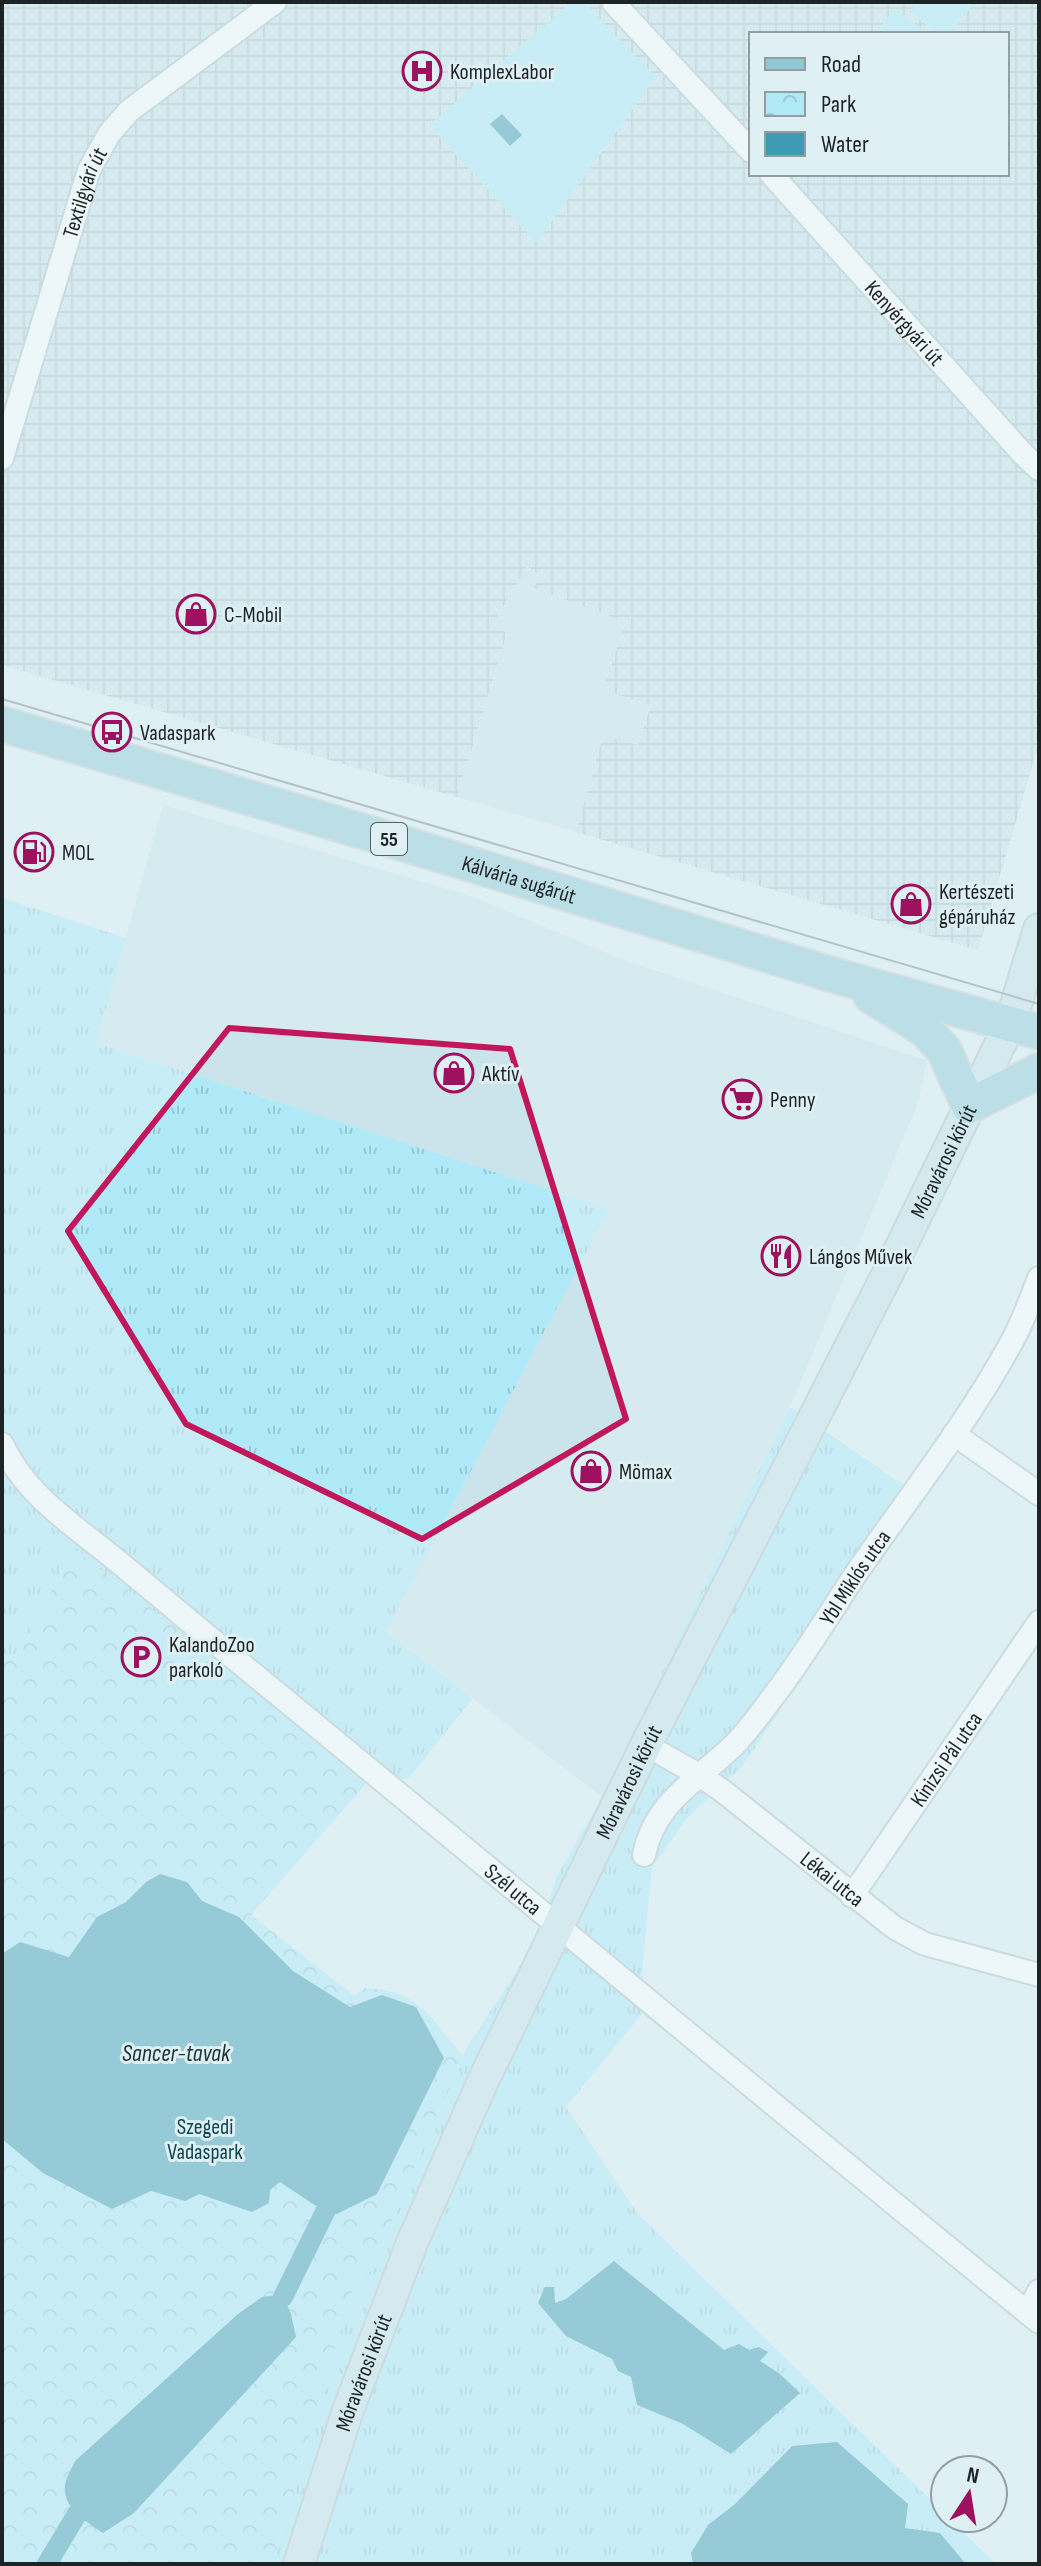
<svg xmlns="http://www.w3.org/2000/svg" width="1041" height="2566" font-family="'Sofia Sans Condensed',sans-serif">
<defs>
<pattern id="industrial-grid" width="8" height="8" patternUnits="userSpaceOnUse" patternTransform="scale(2)"><rect width="8" height="8" fill="#cbe4eb"/><path d="M0 4h8M4 0v8" fill="none" stroke="#aec3c9"/></pattern>
<pattern id="grass-tufts" width="24" height="20" patternUnits="userSpaceOnUse" patternTransform="scale(2)"><rect width="24" height="20" fill="#b0e9f8"/><path d="M3 7l-1-3M5 7V3M7 7l1-3M15 17l-1-3M17 17v-4M19 17l1-3" fill="none" stroke="#97c8d4"/></pattern>
<pattern id="park-crowns" width="20" height="18" patternUnits="userSpaceOnUse" patternTransform="scale(2)"><rect width="20" height="18" fill="#b0e9f8"/><path d="M2 6a3 3 0 1 1 6 0M12 15a3 3 0 1 1 6 0" fill="none" stroke="#97c8d4"/></pattern>
</defs>
<rect width="100%" height="100%" fill="#dff0f4"/>
<g fill="#cbe4eb">
<path d="M526,566l14,9 -6,13 92,34 25,82 -13,42 -35,-10 -27,96 -119,-35 50,-163 -14,-9z"/>
<path d="M163,805l308,91 153,64 303,100 -9,43 -128,304 -188,390 -216,-165 222,-423 -512,-166z"/>
</g>
<path fill="url(#industrial-grid)" fill-rule="evenodd" d="M2,2h1037v741l-61,207 -402,-118 27,-96 35,9 13,-40 -48,-15 23,-68 -92,-34 6,-13 -13,-9 -34,58 14,9 -50,164 -455,-132zM751,34h256v140h-256z"/>
<g fill="url(#grass-tufts)" fill-rule="evenodd">
<path d="M2,898l124,40 -30,105 513,166 -223,423 87,66 -65,81 -37,-1 -298,-229 -54,105 -17,5z"/>
<path d="M790,1407l133,91 -182,270 -53,49 -36,50 -9,95 -2,53 -75,92 72,107 307,300v4h4l47,46h-30l-26,-31 -35,-5 -114,-82 -56,58 -27,21 -17,28 2,11h-421l82,-281 17,-13 91,-215 73,-112 22,-67 45,-79zM615,2261l109,89 43,2 -7,9 20,13 -49,80 -48,-30 -46,-19 -6,-28 -13,-6 -6,-12 -46,-23 -20,-48 8,-1 1,16 11,-4z"/>
</g>
<path fill="url(#park-crowns)" d="M73,1548l298,230 -120,137 104,81 10,-8c54,2 65,29 97,67l-91,216 -17,13 -82,280h-270v-905l17,-5z"/>
<g fill="#b0e9f8">
<path d="M571,2h13l72,75 -120,166 -107,-118z"/>
<path d="M918,2h57l-25,32h-12l-28,-22z"/>
<path d="M895,8l33,26h-48l-3,-3z"/>
</g>
<g fill="#3e9bb1">
<path d="M502,114l20,21 -12,11 -20,-22z"/>
<path d="M160,1874l27,8 15,19 37,16 54,54 57,36 32,-12 34,12 28,51 -67,136 -40,20 -12,-2 -45,-30 -10,8 -1,13 -17,9 -53,-18 -14,7 -34,-10 -39,18 -69,-36 -41,-34v-185l18,-12 49,15 28,-40 29,-15 20,-20z"/>
<path d="M614,2261l110,89 15,-6 10,6 10,-3 9,5 -8,9 20,13 20,19 -69,61 -48,-30 -46,-19 -6,-28 -13,-6 -6,-12 -46,-23 -28,-33 7,-16h9l1,16 11,-4z"/>
<path d="M277,2295l6,2 8,17 5,23 -162,176 -31,20c-16,-11 -41,-25 -38,-48 1,-8 7,-17 10,-24l163,-147 24,-17z"/>
<path d="M837,2442l71,62 -3,24 35,5 26,31h-273l-2,-11 17,-28 27,-21 57,-58z"/>
</g>
<g fill="none" stroke-linecap="round" stroke-linejoin="round">
<g stroke="#3e9bb1" stroke-width="20">
<path d="M283,2297l42,-85"/>
<path d="M47,2564l30,-50"/>
</g>
<g stroke="#b3c2c7" stroke-width="26">
<g id="minor">
<path d="M613,2l138,149"/>
<path id="s1" d="M771,174l252,280 16,15"/>
<path id="s2" d="M2,458l87,-288 20,-36 20,-23 146,-109"/>
<path d="M954,1434l85,60"/>
<path id="s3" d="M2,1444c25,54 75,83 119,120 53,44 105,88 158,131 254,209 505,420 760,627"/>
<path id="s4" d="M646,1745l55,31 23,16 171,136 30,16 114,31"/>
<path id="s5" d="M644,1855c11,-54 53,-74 90,-110 14,-14 26,-31 38,-47 31,-40 57,-84 85,-126 52,-75 109,-147 153,-227 12,-20 20,-44 29,-67"/>
<path id="s6" d="M852,1896l187,-274"/>
<path d="M1028,2313l11,-22"/>
</g>
</g>
<g stroke="#b3c2c7" stroke-width="34">
<g id="secondary">
<path id="s7" d="M299,2564l48,-151 65,-170 71,-162 163,-336 244,-476 120,-245 29,-95"/>
</g>
</g>
<g stroke="#cecfcf" stroke-width="38">
<g id="primary">
<path id="s8" d="M2,724l393,117 445,136 199,55"/>
<path d="M871,996l53,33 20,21 25,56 70,-35"/>
</g>
</g>
<use href="#minor" stroke="#fff" stroke-width="22"/>
<use href="#secondary" stroke="#c8e3e9" stroke-width="30"/>
<use href="#primary" stroke="#92c7d4" stroke-width="34"/>
<path stroke="#828d90" stroke-width="2" d="M2,699l1037,305"/>
</g>
<path d="M0 0H1041V2566H0ZM229,1028l281,21 116,370 -204,120 -236,-115 -118,-193z" fill="#dff0f4" fill-opacity=".55" fill-rule="evenodd"/>
<path fill="none" stroke="#c2185b" stroke-width="6" stroke-linejoin="round" d="M229,1028l281,21 116,370 -204,120 -236,-115 -118,-193z"/>
<defs>
<g id="hospital-ring" transform="scale(2)"><circle r="9.5" fill="#dff0f4" stroke="#9d115f" stroke-width="1.5"/><path d="M-5-5h3v3.5h4V-5h3V5h-3V1.5h-4V5h-3Z" fill="#9d115f"/></g>
<g id="shop-ring" transform="scale(2)"><circle r="9.5" fill="#dff0f4" stroke="#9d115f" stroke-width="1.5"/><path d="M-5-2.5h2.3a2.7 3.5 0 0 1 5.4 0H5L5.5 6h-11ZM-1.5-2.5h3a1.5 2.3 0 0 0-3 0Z" fill="#9d115f"/></g>
<g id="bus-ring" transform="scale(2)"><circle r="9.5" fill="#dff0f4" stroke="#9d115f" stroke-width="1.5"/><path d="M-5-6H5V4H4V6H2V4H-2V6H-4V4H-5ZM-3.5-4V0h7V-4ZM-3.5 1.2v1.5H-2V1.2ZM2 1.2v1.5H3.5V1.2Z" fill="#9d115f"/></g>
<g id="fuel-ring" transform="scale(2)"><circle r="9.5" fill="#dff0f4" stroke="#9d115f" stroke-width="1.5"/><path d="M-5.5-6h7V0h2V4h1.3V-2.5L3-4.5l.8-.8L6-3V5H2.5V1h-1V6h-7ZM-4.2-4.7v3.2H.2V-4.7Z" fill="#9d115f"/></g>
<g id="supermarket-ring" transform="scale(2)"><circle r="9.5" fill="#dff0f4" stroke="#9d115f" stroke-width="1.5"/><path d="M-6-5.5h2.5l.6 2H6L4.5 2H-2.5L-4.4-4H-6ZM-1.5 3.2a1.3 1.3 0 1 0 .1 0ZM3 3.2a1.3 1.3 0 1 0 .1 0Z" fill="#9d115f"/></g>
<g id="restaurant-ring" transform="scale(2)"><circle r="9.5" fill="#dff0f4" stroke="#9d115f" stroke-width="1.5"/><path d="M-5-6h1v4h1v-4h1v4h1v-4h1v5L-1.5 .5V6h-2V.5L-5-1ZM5-6V6H3V1.5H1.5Q1.5-4 5-6Z" fill="#9d115f"/></g>
<g id="parking-ring" transform="scale(2)"><circle r="9.5" fill="#dff0f4" stroke="#9d115f" stroke-width="1.5"/><path d="M-3.5-5.5H1a3.5 3.5 0 0 1 0 7H-1V5.5H-3.5ZM-1-3.4V-.6H.8a1.4 1.4 0 0 0 0-2.8Z" fill="#9d115f"/></g>
</defs>
<g fill-rule="evenodd">
<use href="#hospital-ring" x="422" y="71"/>
<use href="#shop-ring" x="196" y="614"/>
<use href="#bus-ring" x="112" y="732"/>
<use href="#fuel-ring" x="34" y="852"/>
<use href="#shop-ring" x="911" y="904"/>
<use href="#shop-ring" x="454" y="1073"/>
<use href="#supermarket-ring" x="742" y="1099"/>
<use href="#restaurant-ring" x="781" y="1256"/>
<use href="#shop-ring" x="591" y="1471"/>
<use href="#parking-ring" x="141" y="1657"/>
</g>
<g text-anchor="middle" stroke-width="6" stroke-linejoin="round" paint-order="stroke">
<rect fill="#dff0f4" stroke="#586164" stroke-width="2" x="371" y="823" width="36" height="32" rx="6"/>
<g font-size="20" font-weight="bold" fill="#1e2426">
<text x="389" y="846">55</text>
</g>
<g font-size="22" fill="#1e2426" stroke="#dff0f4" text-anchor="start">
<text x="450" y="79">KomplexLabor</text>
<text x="224" y="622">C-Mobil</text>
<text x="140" y="740">Vadaspark</text>
<text x="62" y="860">MOL</text>
<text x="939" y="899">Kertészeti<tspan x="939" dy="25">gépáruház</tspan></text>
<text x="482" y="1081">Aktív</text>
<text x="770" y="1107">Penny</text>
<text x="809" y="1264">Lángos Művek</text>
<text x="619" y="1479">Mömax</text>
<text x="169" y="1652">KalandoZoo<tspan x="169" dy="25">parkoló</tspan></text>
</g>
<g font-size="22" fill="#1e2426" stroke="#dff0f4">
<text dy="8" stroke="none"><textPath href="#s2" startOffset="278">Textilgyári út</textPath></text>
<text dy="8" stroke="none"><textPath href="#s1" startOffset="200">Kenyérgyári út</textPath></text>
<text dy="8" stroke="none"><textPath href="#s8" startOffset="540">Kálvária sugárút</textPath></text>
<text dy="8" stroke="none"><textPath href="#s7" startOffset="1546">Móravárosi körút</textPath></text>
<text dy="8" stroke="none"><textPath href="#s5" startOffset="352">Ybl Miklós utca</textPath></text>
<text dy="8" stroke="none"><textPath href="#s6" startOffset="166">Kinizsi Pál utca</textPath></text>
<text dy="8" stroke="none"><textPath href="#s7" startOffset="850">Móravárosi körút</textPath></text>
<text dy="8" stroke="none"><textPath href="#s4" startOffset="230">Lékai utca</textPath></text>
<text dy="8" stroke="none"><textPath href="#s3" startOffset="680">Szél utca</textPath></text>
<text dy="8" stroke="none"><textPath href="#s7" startOffset="202">Móravárosi körút</textPath></text>
</g>
<g font-size="22" fill="#0e4652" stroke="#dff0f4">
<text x="205" y="2134">Szegedi<tspan x="205" dy="25">Vadaspark</tspan></text>
</g>
<g font-size="24" font-style="italic" fill="#1b3136" stroke="#dff0f4">
<text x="176" y="2061">Sancer-tavak</text>
</g>
</g>
<rect width="1041" height="2566" fill="none" stroke="#1e2426" stroke-width="8"/>
<rect x="749" y="32" width="260" height="144" fill="#dff0f4" stroke="#929ea2" stroke-width="2"/>
<rect x="765" y="58" width="40" height="12" fill="#92c7d4" stroke="#929ea2" stroke-width="2"/>
<text x="821" y="72" font-size="24" fill="#1e2426">Road</text>
<rect x="765" y="92" width="40" height="24" fill="url(#park-crowns)" stroke="#929ea2" stroke-width="2"/>
<text x="821" y="112" font-size="24" fill="#1e2426">Park</text>
<rect x="765" y="132" width="40" height="24" fill="#3e9bb1" stroke="#929ea2" stroke-width="2"/>
<text x="821" y="152" font-size="24" fill="#1e2426">Water</text>
<g transform="translate(969 2494) rotate(12)"><circle r="38" fill="#dff0f4" stroke="#929ea2" stroke-width="2"/>
<path d="M0-6L14 30L0 20L-14 30Z" fill="#9d115f"/>
<text y="-12" font-size="22" font-weight="bold" text-anchor="middle" fill="#1e2426">N</text>
</g>
</svg>
